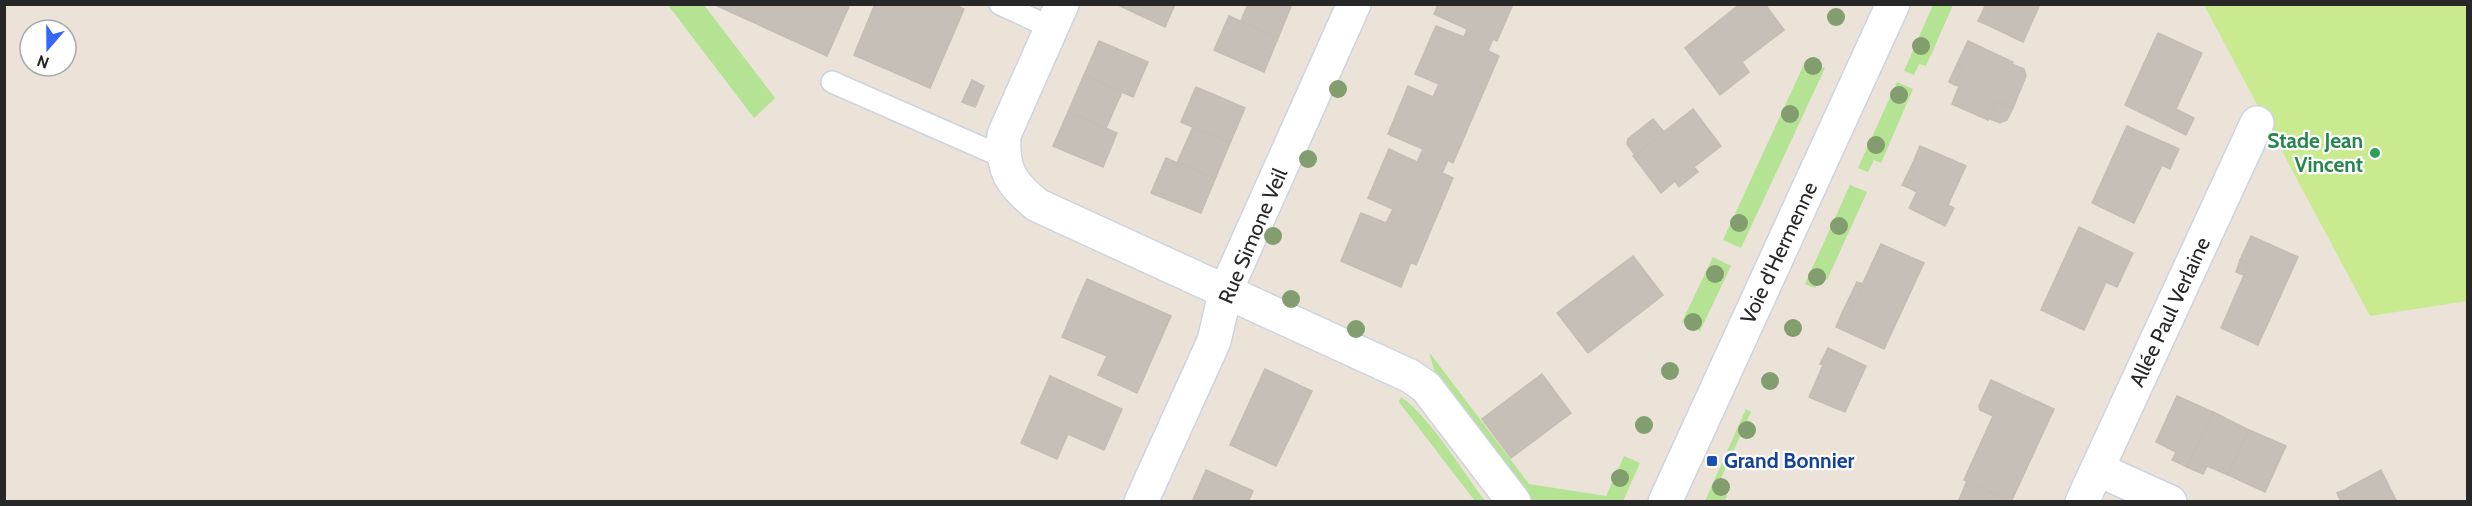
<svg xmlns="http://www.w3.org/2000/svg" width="2472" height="506" font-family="Cabin,sans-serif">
<rect width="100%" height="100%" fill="#ebe2d8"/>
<g fill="#b3e393">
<path d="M668,5h36l71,93 -21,20z"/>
<path d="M1933,5h20l-27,61 -7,-2 -5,11 -10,-4z"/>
<path d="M1806,60l19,8 -84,180 -18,-8z"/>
<path d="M1897,82l16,7 -32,74 -7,-3 -6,12 -10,-4z"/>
<path d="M1850,185l17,7 -40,88 -6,-3 -6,11 -10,-4z"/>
<path d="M1713,257l18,9 -31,65 -18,-9z"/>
<path d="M1429,352l100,132 77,12 18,-40 16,7 -17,38h-91l-97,-128z"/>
<path d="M1401,397c28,19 62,75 84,104h-10l-76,-99z"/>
<path d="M1746,409l5,3 -35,77 11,6 -2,6h-20z"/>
</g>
<path fill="#c9ea8f" d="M2204,5h263v296l-97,15z"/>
<g fill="#c6bfb8" stroke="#c5bdb2" stroke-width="1.5">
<path d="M713,4h137l-23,52z"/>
<path d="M875,4h79l10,5 -34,79 -76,-33z"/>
<path d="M1116,4h59l-10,23z"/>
<path d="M1248,4h44l-14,34 -37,-17z"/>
<path d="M1438,4h75l-16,37 -4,-2 -5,12 11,5 -46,107 -5,-3 -6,13 11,5 -37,87 -5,-3 -10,25 -60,-26 20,-48 25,10 7,-14 -25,-11 21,-49 28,13 6,-13 -35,-15 20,-48 25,11 6,-13 -24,-10 21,-48 28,11 3,-8 -33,-15z"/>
<path d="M1740,4h25l19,26 -42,32 7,10 -29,23 -35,-47z"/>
<path d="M1986,4h6l-9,19 -5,-2z"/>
<path d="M1992,4h48l-17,38 -40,-19z"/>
<path d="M1229,16l49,22 -14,34 -50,-22z"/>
<path d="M2158,33l44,20 -26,56 18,9 -8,17 -61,-30z"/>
<path d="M1099,41l49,21 -15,35 -49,-22z"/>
<path d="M1968,41l45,21 -1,2 12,5 2,7 -13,32 -17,-8 -8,20 -36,-16 7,-18 -4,-1 8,-19 -6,-2z"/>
<path d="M1957,64l6,2 -8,19 -6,-3z"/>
<path d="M1084,75l38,17 -16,36 -38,-16z"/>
<path d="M972,80l12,6 -9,21 -13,-5z"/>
<path d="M1196,87l49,21 -15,35 -49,-21z"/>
<path d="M1996,100l17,8 -6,12 -7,3 -12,-5z"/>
<path d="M1693,109l28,37 -27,21 4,5 -19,15 -4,-6 -14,12 -28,-37z"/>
<path d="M1068,112l49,21 -14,34 -50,-21z"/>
<path d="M1653,119l11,13 -29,23 -8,-11 1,-5z"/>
<path d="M2127,126l52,23 -9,20 -8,-4 -28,58 -42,-20z"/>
<path d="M1193,127l37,16 -15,36 -38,-16z"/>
<path d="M1920,146l46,20 -18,39 6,3 -9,18 -36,-18 8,-16 -10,-5 9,-18 -5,-2z"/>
<path d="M1166,158l49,21 -14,34 -50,-20z"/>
<path d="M1911,167l5,2 -9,18 -5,-2z"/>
<path d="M2079,227l54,26 -16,34 -11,-5 -22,48 -43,-20z"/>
<path d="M2251,236l47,21 -40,88 -37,-17 28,-64 -9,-4z"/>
<path d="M1881,244l43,19 -40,86 -48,-22 7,-16 6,2z"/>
<path d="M1633,256l30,39 -75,58 -31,-40z"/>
<path d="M2240,260l9,4 -5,11 -8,-3z"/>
<path d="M1087,279l84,37 -34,77 -39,-18 9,-19 -45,-19z"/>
<path d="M1857,282l6,2 -14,29 -6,-2z"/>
<path d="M1828,348l38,18 -21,46 -36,-15 14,-32 -3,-1z"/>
<path d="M1265,369l47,22 -36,75 -46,-21z"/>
<path d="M1542,374l29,39 -60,45 -29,-39z"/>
<path d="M1050,376l72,33 -18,41 -36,-16 -11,25 -36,-16z"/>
<path d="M1991,380l63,29 -43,93 -47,-22 29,-64 -13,-6 -1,-4z"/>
<path d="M2177,396l36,16 -26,55 -15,-7 4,-8 -20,-10z"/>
<path d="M2213,412l36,18 -21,45 -21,-9 -4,8 -16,-7z"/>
<path d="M2249,430l37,16 -21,46 -37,-17z"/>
<path d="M1206,470l47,21 -5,11h-56z"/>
<path d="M2381,470l16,32h-49l-6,-11z"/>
<path d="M1967,481l44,21h-53z"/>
<path d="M2342,491l6,11h-7l-4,-9z"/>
</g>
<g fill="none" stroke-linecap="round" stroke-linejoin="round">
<g stroke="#ced3e1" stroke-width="24">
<g id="service">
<path d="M1000,4l52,24"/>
<path d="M832,82l171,75"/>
</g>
</g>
<g stroke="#ced3e1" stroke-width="36">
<g id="minor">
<path d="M1062,4l-58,131c-2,35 6,48 33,70l373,171 16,11 88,115"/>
<path d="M2097,469l73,33"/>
<path d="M1141,502l73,-161 12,-51 128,-286"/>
<path d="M1665,502l228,-498"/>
<path d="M2082,502l175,-379"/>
</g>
</g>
<use href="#service" stroke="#fff" stroke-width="21"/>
<use href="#minor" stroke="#fff" stroke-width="33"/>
</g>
<g fill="#829d6e">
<circle cx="1836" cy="17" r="9"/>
<circle cx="1921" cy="46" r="9"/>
<circle cx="1813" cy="66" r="9"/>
<circle cx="1338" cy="89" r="9"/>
<circle cx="1899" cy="95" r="9"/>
<circle cx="1790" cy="114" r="9"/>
<circle cx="1876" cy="145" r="9"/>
<circle cx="1308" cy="159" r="9"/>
<circle cx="1739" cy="223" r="9"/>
<circle cx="1839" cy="226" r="9"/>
<circle cx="1273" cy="236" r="9"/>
<circle cx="1715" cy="274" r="9"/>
<circle cx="1817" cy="277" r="9"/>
<circle cx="1291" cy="299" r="9"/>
<circle cx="1693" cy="322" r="9"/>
<circle cx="1793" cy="328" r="9"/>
<circle cx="1356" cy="329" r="9"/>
<circle cx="1670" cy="371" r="9"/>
<circle cx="1770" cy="381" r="9"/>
<circle cx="1644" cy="425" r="9"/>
<circle cx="1747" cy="430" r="9"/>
<circle cx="1620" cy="478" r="9"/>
<circle cx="1721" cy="487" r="9"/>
</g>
<circle fill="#2e9e5b" stroke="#fff" stroke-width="2" cx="2375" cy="153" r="6"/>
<rect fill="#1a4fb4" stroke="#fff" stroke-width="2" x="1706" y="455" width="12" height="12" rx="3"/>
<g text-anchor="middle" stroke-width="4.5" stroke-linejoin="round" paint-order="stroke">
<g font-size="21" font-weight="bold" fill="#27864d" stroke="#fff" text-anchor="end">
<text x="2363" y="148">Stade Jean<tspan x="2363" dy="24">Vincent</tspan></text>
</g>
<g font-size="21" fill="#272727" stroke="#fff">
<text transform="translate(1253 236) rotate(-67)" y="7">Rue Simone Veil</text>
<text transform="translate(1779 253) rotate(-65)" y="7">Voie d'Hermenne</text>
<text transform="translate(2170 312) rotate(-65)" y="7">Allée Paul Verlaine</text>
</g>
<g font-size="21" font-weight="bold" fill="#164399" stroke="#fff" text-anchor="start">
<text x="1724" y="468">Grand Bonnier</text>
</g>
</g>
<rect width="2472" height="506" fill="none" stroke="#272727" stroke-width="12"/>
<g transform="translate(48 48) rotate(200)"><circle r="28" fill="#ffffff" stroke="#a9a9a9" stroke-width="1.5"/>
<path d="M0-4.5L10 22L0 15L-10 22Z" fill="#3466fc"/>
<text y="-9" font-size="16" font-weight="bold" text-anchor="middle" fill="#272727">N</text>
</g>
</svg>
